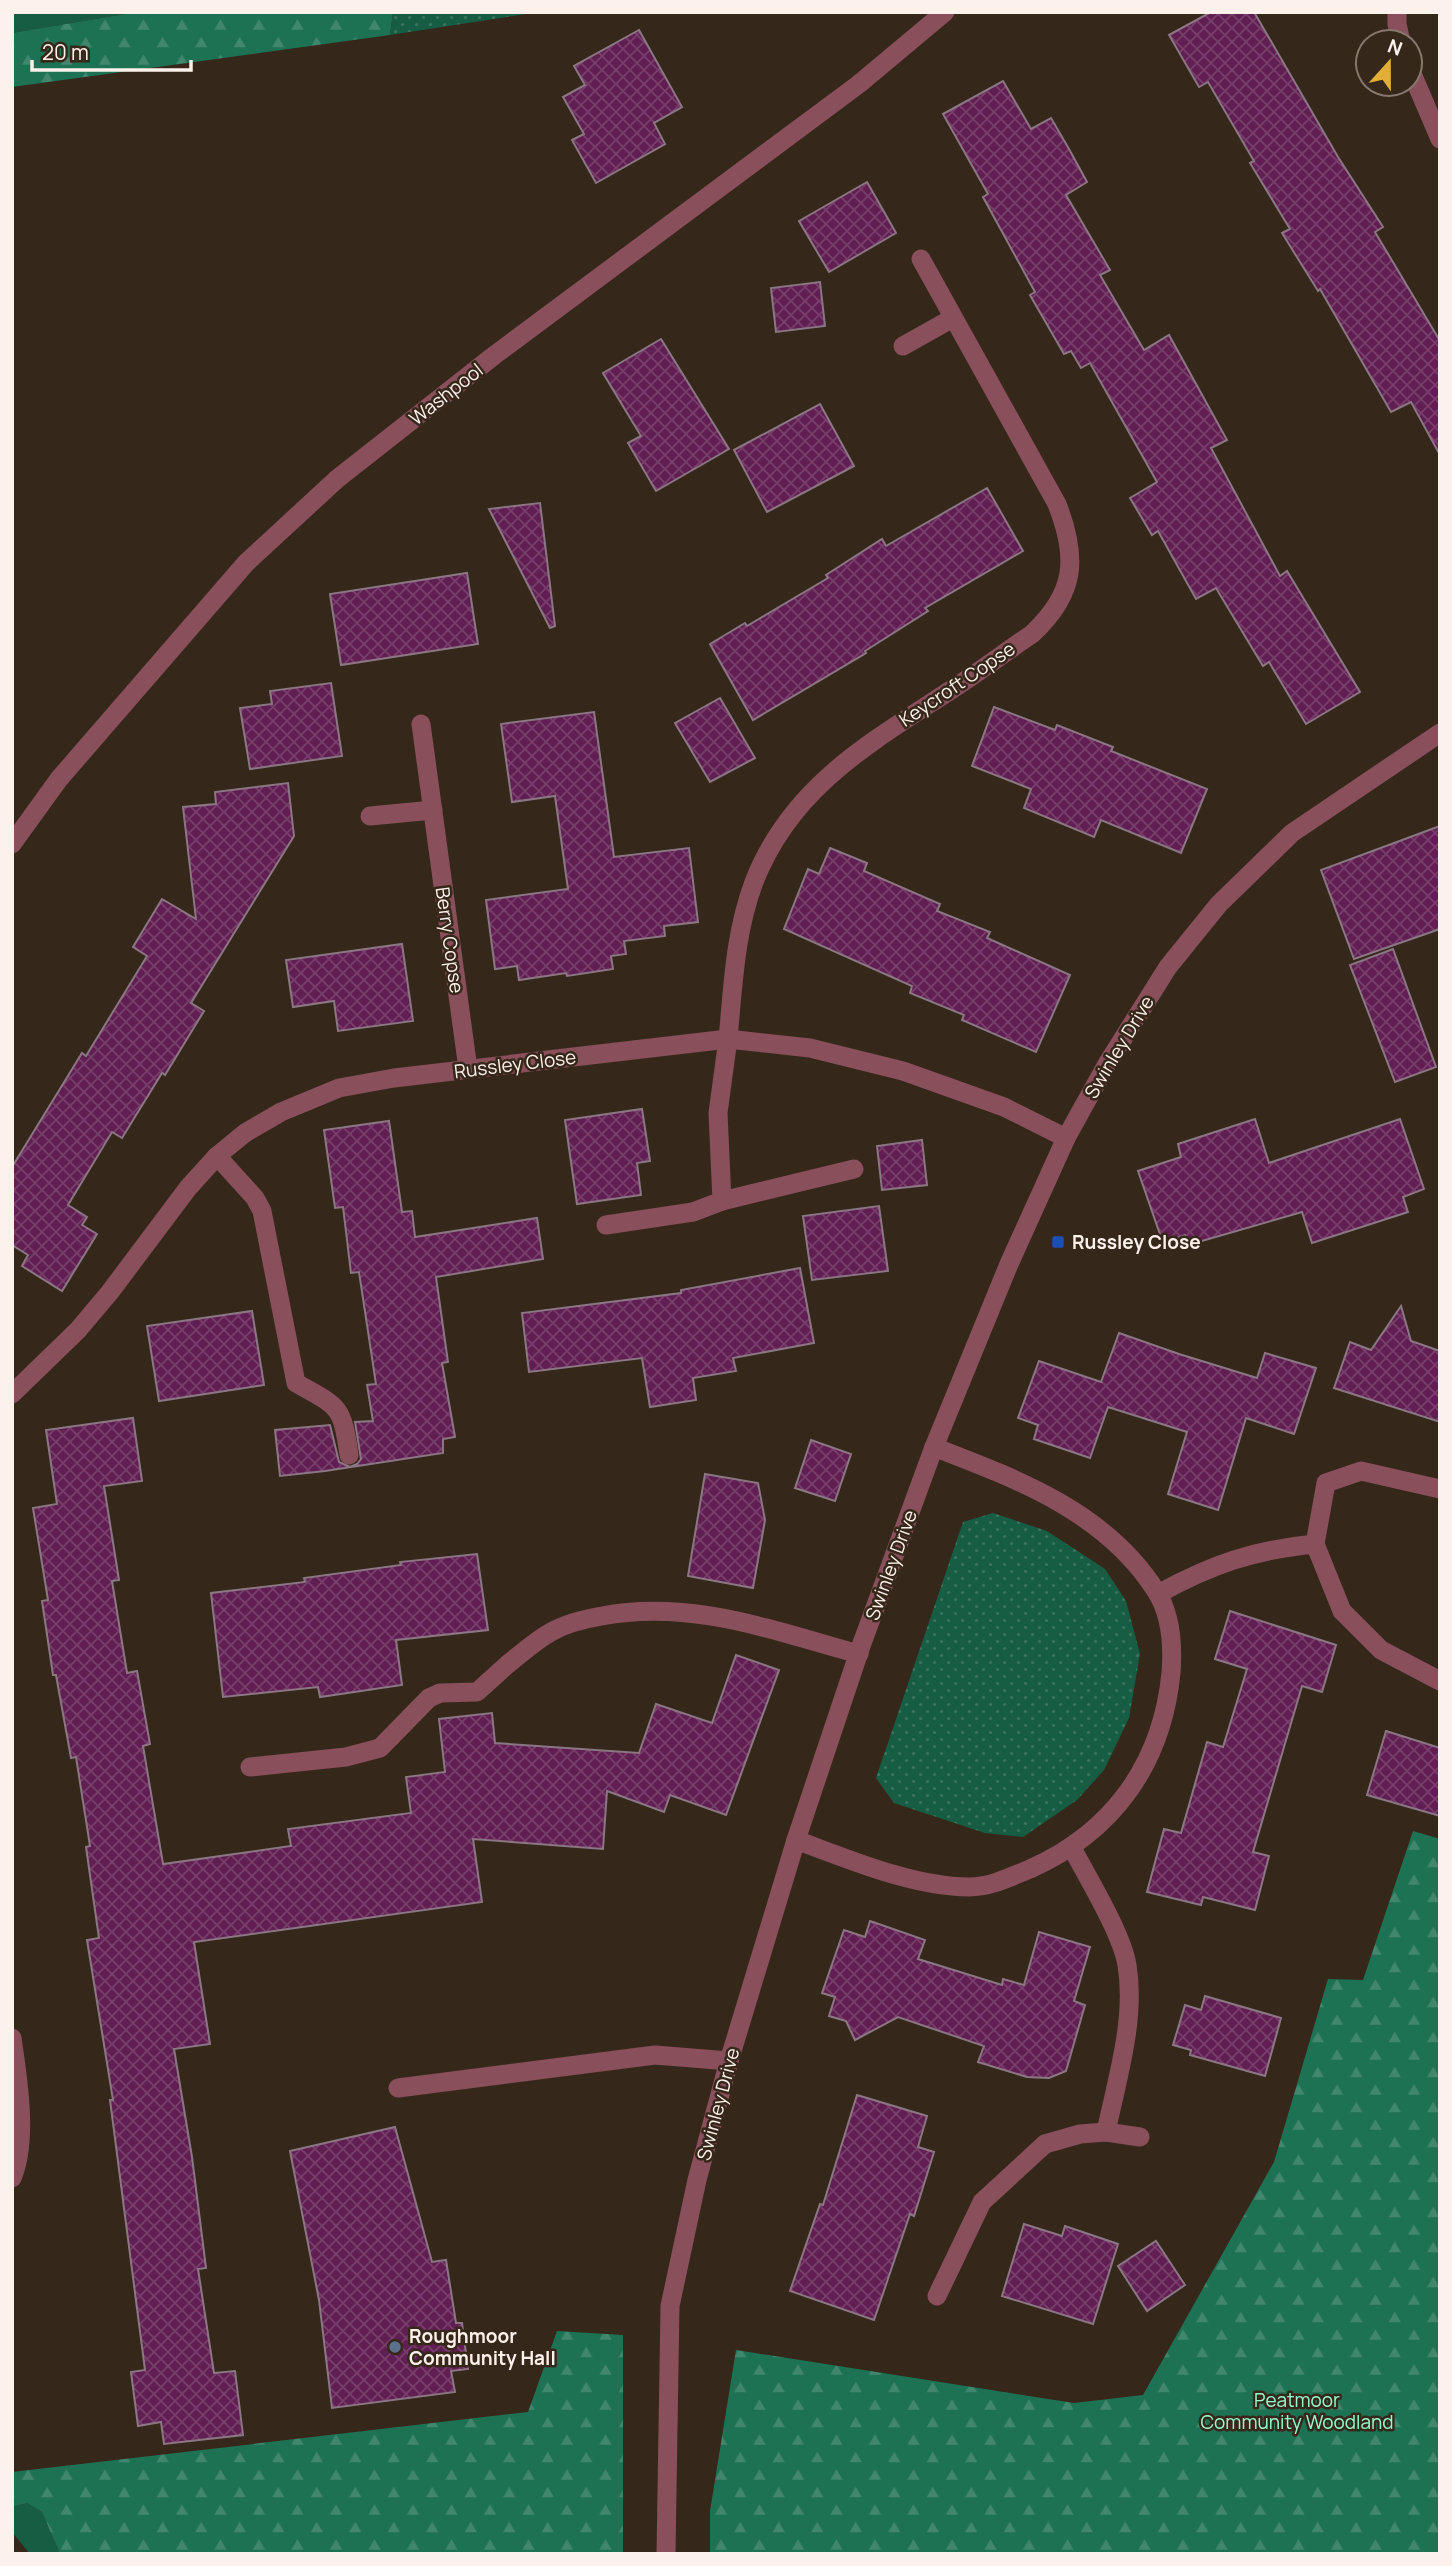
<svg xmlns="http://www.w3.org/2000/svg" width="1452" height="2566" font-family="Manrope,sans-serif">
<defs>
<pattern id="forest-firs" width="22" height="20" patternUnits="userSpaceOnUse" patternTransform="scale(1.75)"><rect width="22" height="20" fill="#1e7254"/><path d="M5 1l3.5 6h-7zM16 11l3.5 6h-7z" fill="#40876d"/></pattern>
<pattern id="garden-dots" width="8" height="8" patternUnits="userSpaceOnUse" patternTransform="scale(1.75)"><rect width="8" height="8" fill="#165d43"/><path d="M2 2h.1M6 6h.1" fill="none" stroke="#39755e" stroke-width="1.8" stroke-linecap="round"/></pattern>
<pattern id="building-cross-hatch" width="8" height="8" patternUnits="userSpaceOnUse" patternTransform="scale(1.75)"><rect width="8" height="8" fill="#611e52"/><path d="M0 0l8 8M0 8l8-8" fill="none" stroke="#793f6b"/></pattern>
</defs>
<rect width="100%" height="100%" fill="#36271b"/>
<g fill="#165d43">
<path d="M12,12h125l-125,21z"/>
<path d="M27,2503l15,9 18,42h-30l-18,-22v-25z"/>
</g>
<g fill="url(#forest-firs)">
<path d="M137,12h256l-3,23 -378,52v-54z"/>
<path d="M1413,1831l27,8v715h-730v-43l26,-161 338,53 69,-8 131,-233 54,-183 35,1z"/>
<path d="M557,2331l66,4v219h-563l-18,-42 -15,-9 -15,4v-35l516,-60z"/>
</g>
<g fill="url(#garden-dots)">
<path d="M393,12h146l-149,23z"/>
<path d="M993,1513l54,18 58,38 21,32 14,53 -11,64 -25,52 -27,30 -54,37 -38,-4 -91,-30 -18,-25 87,-256z"/>
</g>
<g fill="url(#building-cross-hatch)" stroke="#8b7784" stroke-width="2">
<path d="M1211,12h43l84,145 45,70 -8,5 65,109v114l-29,-53 -20,10 -71,-123 -2,2 -36,-58 8,-4 -40,-66 4,-2 -46,-79 -9,5 -30,-52z"/>
<path d="M639,30l43,77 -28,16 11,21 -69,39 -24,-43 12,-6 -21,-37 22,-12 -11,-19z"/>
<path d="M1003,81l28,48 20,-11 18,31 18,33 -21,13 44,75 -10,5 44,75 25,-15 58,105 -16,8 69,128 7,-5 73,121 -54,32 -37,-62 -6,4 -47,-78 -20,11 -38,-68 -6,4 -22,-37 27,-16 -67,-119 -9,5 -10,-17 -7,3 -34,-59 5,-3 -52,-95 5,-3 -45,-80z"/>
<path d="M867,182l29,51 -67,39 -30,-51z"/>
<path d="M820,282l5,44 -49,6 -5,-44z"/>
<path d="M661,339l68,110 -73,42 -28,-48 13,-7 -38,-63z"/>
<path d="M820,404l34,62 -87,46 -33,-62z"/>
<path d="M987,488l36,63 -98,57 3,3 -63,40 1,2 -113,67 -43,-76 35,-21 2,3 81,-48 -2,-3 56,-36 4,7z"/>
<path d="M540,503l15,123 -5,2 -61,-119z"/>
<path d="M467,573l11,71 -137,21 -11,-71z"/>
<path d="M331,683l11,73 -92,13 -10,-61 32,-4 -2,-13z"/>
<path d="M720,698l35,60 -45,24 -35,-59z"/>
<path d="M994,707l61,23 2,-5 56,22 -2,4 96,38 -26,64 -80,-33 -7,17 -70,-29 7,-19 -59,-23z"/>
<path d="M594,712l20,145 75,-9 9,74 -34,4 1,10 -41,5 2,13 -15,2 2,13 -46,7 -1,-3 -47,7 -2,-14 -22,3 -9,-69 82,-11 -13,-93 -43,6 -11,-78z"/>
<path d="M288,783l6,53 -103,167 13,8 -39,64 -3,-2 -40,65 -10,-6 -44,73 19,12 -5,8 15,9 -35,57 -40,-25 6,-11 -16,-10v-78l70,-114 4,3 55,-90 6,-10 -14,-9 29,-48 34,20 -13,-112 33,-3 -1,-12z"/>
<path d="M1440,826v103l-86,30 -33,-89z"/>
<path d="M830,848l37,15 -3,8 76,33 -3,7 53,21 -3,6 83,37 -34,77 -74,-32 2,-5 -54,-22 2,-7 -128,-57 24,-60 11,5z"/>
<path d="M402,944l11,77 -75,10 -4,-30 -41,6 -7,-47z"/>
<path d="M1393,949l43,118 -41,15 -45,-117z"/>
<path d="M642,1109l8,52 -13,2 4,32 -64,9 -12,-84z"/>
<path d="M1255,1119l14,44 131,-44 24,70 -21,8 5,15 -96,31 -10,-31 -114,33 -3,-10 -22,8 -25,-72 43,-14 -3,-13z"/>
<path d="M389,1121l13,91 10,-1 3,26 122,-19 6,41 -107,18 12,85 -6,1 13,74 -12,2v14l-118,18 -45,5 -5,-46 55,-5 9,37 11,5 7,-3 4,-5 -6,-37 18,-1 -6,-36 9,-1 -17,-112 -8,1 -8,-66 -8,1 -11,-78z"/>
<path d="M922,1140l5,45 -45,5 -5,-44z"/>
<path d="M879,1206l9,65 -76,9 -9,-64z"/>
<path d="M800,1268l14,75 -81,15 3,13 -43,7 3,22 -46,7 -8,-49 -113,14 -7,-59 159,-20v-3z"/>
<path d="M1401,1306l10,35 29,10v71l-106,-34 16,-46 21,8z"/>
<path d="M252,1311l12,74 -105,16 -12,-75z"/>
<path d="M1119,1333l60,21 78,24 8,-25 51,15 -22,66 -48,-16 -28,92 -50,-16 19,-62 -79,-25 -18,51 -56,-19 4,-14 -20,-7 21,-57 62,21z"/>
<path d="M133,1418l9,63 -38,5 15,94 -7,1 15,92 10,-2 13,73 -7,2 20,118 128,-18 -3,-17 123,-16 -5,-36 39,-5 -6,-53 53,-6 3,30 144,10 17,-49 56,19 24,-68 43,15 -53,145 -56,-20 -6,17 -57,-21 -4,58 -130,-10 9,63 -288,40 16,102 -36,5 18,108 14,111 -8,1 16,104 21,-2 8,64 -79,9 -3,-22 -23,4 -7,-54 14,-2 -35,-270h3l-26,-160 12,-2 -13,-91 4,-1 -14,-89 -5,1 -15,-83h-3l-11,-74 6,-1 -15,-92 24,-4 -11,-74z"/>
<path d="M811,1440l40,14 -16,47 -40,-13z"/>
<path d="M705,1474l53,9 7,37 -12,68 -65,-12z"/>
<path d="M477,1554l11,76 -92,10 6,45 -82,12 -2,-10 -95,10 -12,-104 94,-11 -1,-4 97,-13 -1,-3z"/>
<path d="M1230,1611l106,34 -14,47 -20,-6 -49,166 16,4 -14,54 -52,-13 -2,8 -54,-13 17,-63 17,4 26,-91 16,5 24,-78 -32,-10z"/>
<path d="M1386,1731l54,17v68l-73,-21z"/>
<path d="M870,1921l55,19 -7,19 84,26 1,-6 21,6 15,-53 51,15 -16,54 11,4 -19,66 -17,7 -22,-1 -49,-15 6,-16 -86,-29 -43,23 -9,-19 -17,-5 6,-19 -13,-4 22,-63 21,7z"/>
<path d="M1205,1996l76,22 -16,58 -75,-21 1,-5 -18,-5 12,-40 16,5z"/>
<path d="M857,2095l70,21 -9,31 16,5 -20,64 -4,-2 -36,106 -84,-29 30,-87 3,1z"/>
<path d="M395,2127l37,135 14,-2 10,63h6l6,46 -17,2 4,21 -123,16 -13,-108 -29,-149z"/>
<path d="M1024,2224l38,12 3,-10 53,18 -25,80 -91,-28z"/>
<path d="M1156,2241l29,44 -38,26 -29,-45z"/>
</g>
<g fill="none" stroke-linecap="round" stroke-linejoin="round">
<g stroke="#894f5b" stroke-width="19">
<path d="M217,1156l38,42 7,13 34,172c43,24 46,22 53,72"/>
<path d="M722,1201l132,-32"/>
<path d="M606,1225l87,-13 29,-11 -4,-88 10,-74"/>
<path d="M1326,1483l35,-12 79,18"/>
<path d="M1342,1611l39,39 59,31"/>
<path d="M250,1767l96,-10 34,-9 49,-50 11,-5 37,-1 31,-28"/>
<path d="M398,2088l257,-33 74,6"/>
<path d="M937,2296l45,-94 63,-58"/>
</g>
<g stroke="#894f5b" stroke-width="19">
<path d="M1397,12v12l4,18"/>
<path d="M1410,69l30,70"/>
<path d="M903,346l50,-28"/>
<path d="M421,724l47,345"/>
<path d="M370,816l63,-6"/>
<path d="M728,1039c5,-53 7,-107 26,-157 38,-98 121,-142 203,-196 26,-17 50,-35 75,-52 44,-41 46,-76 25,-130l-136,-245"/>
<path d="M12,1394l66,-64 32,-38 78,-104 29,-32 28,-23 36,-21 58,-24 55,-10 334,-39 82,9 93,23 101,36 62,31"/>
<path d="M1315,1544l27,67"/>
<path d="M1158,1594c54,-30 96,-44 157,-50l11,-61"/>
<path d="M508,1664c14,-11 27,-23 43,-32 16,-9 33,-13 51,-16 89,-17 172,15 257,38"/>
<path d="M796,1840c52,19 117,47 173,47 22,0 41,-10 61,-18 83,-37 132,-105 141,-196 2,-26 0,-59 -15,-82 -50,-79 -139,-112 -222,-144"/>
<path d="M1072,1848c16,30 50,86 55,117 9,54 -10,114 -21,167l34,5"/>
<path d="M12,2038c6,41 16,103 0,140"/>
<path d="M1045,2144l35,-10 26,-2"/>
</g>
<g stroke="#894f5b" stroke-width="19">
<path d="M12,844l47,-65 187,-216 91,-84 159,-125 363,-270 86,-72"/>
<path d="M666,2554l4,-248 27,-126 32,-119 67,-221 65,-194 73,-199 75,-183 57,-126 41,-74 61,-97 51,-63 73,-71 148,-100"/>
</g>
</g>
<rect fill="#1a4fb4" stroke="#36271b" stroke-width="2.5" x="1051" y="1235" width="14" height="14" rx="3.5"/>
<circle fill="#5c6f8a" stroke="#36271b" stroke-width="2.5" cx="395" cy="2347" r="7"/>
<g text-anchor="middle" stroke-width="5" stroke-linejoin="round" paint-order="stroke">
<g font-size="19" fill="#fdf2eb" stroke="#36271b">
<text transform="translate(446 394) rotate(-38)" y="7">Washpool</text>
<text transform="translate(957 684) rotate(-34)" y="7">Keycroft Copse</text>
<text transform="translate(450 940) rotate(82)" y="7">Berry Copse</text>
<text transform="translate(1119 1047) rotate(-59)" y="7">Swinley Drive</text>
<text transform="translate(515 1064) rotate(-7)" y="7">Russley Close</text>
<text transform="translate(891 1565) rotate(-70)" y="7">Swinley Drive</text>
<text transform="translate(718 2104) rotate(-75)" y="7">Swinley Drive</text>
</g>
<g font-size="19" font-weight="bold" fill="#fdf2eb" stroke="#36271b" text-anchor="start">
<text x="1072" y="1249">Russley Close</text>
<text x="409" y="2343">Roughmoor<tspan x="409" dy="22">Community Hall</tspan></text>
</g>
<g font-size="19" fill="#95fdd0" stroke="#36271b">
<text x="1297" y="2407">Peatmoor<tspan x="1297" dy="22">Community Woodland</tspan></text>
</g>
</g>
<rect width="1452" height="2566" fill="none" stroke="#fdf2eb" stroke-width="28"/>
<g transform="translate(1389 63) rotate(21)"><circle r="33" fill="#36271b" stroke="#86786e" stroke-width="2"/>
<path d="M0-5L12 26L0 18L-12 26Z" fill="#e2af34"/>
<text y="-10" font-size="19" font-weight="bold" text-anchor="middle" fill="#fdf2eb">N</text>
</g>
<path d="M32 60v10h159v-10" fill="none" stroke="#fdf2eb" stroke-width="3.5"/>
<text x="42" y="60" font-size="21" fill="#fdf2eb" stroke="#36271b" stroke-width="5" paint-order="stroke">20 m</text>
</svg>
